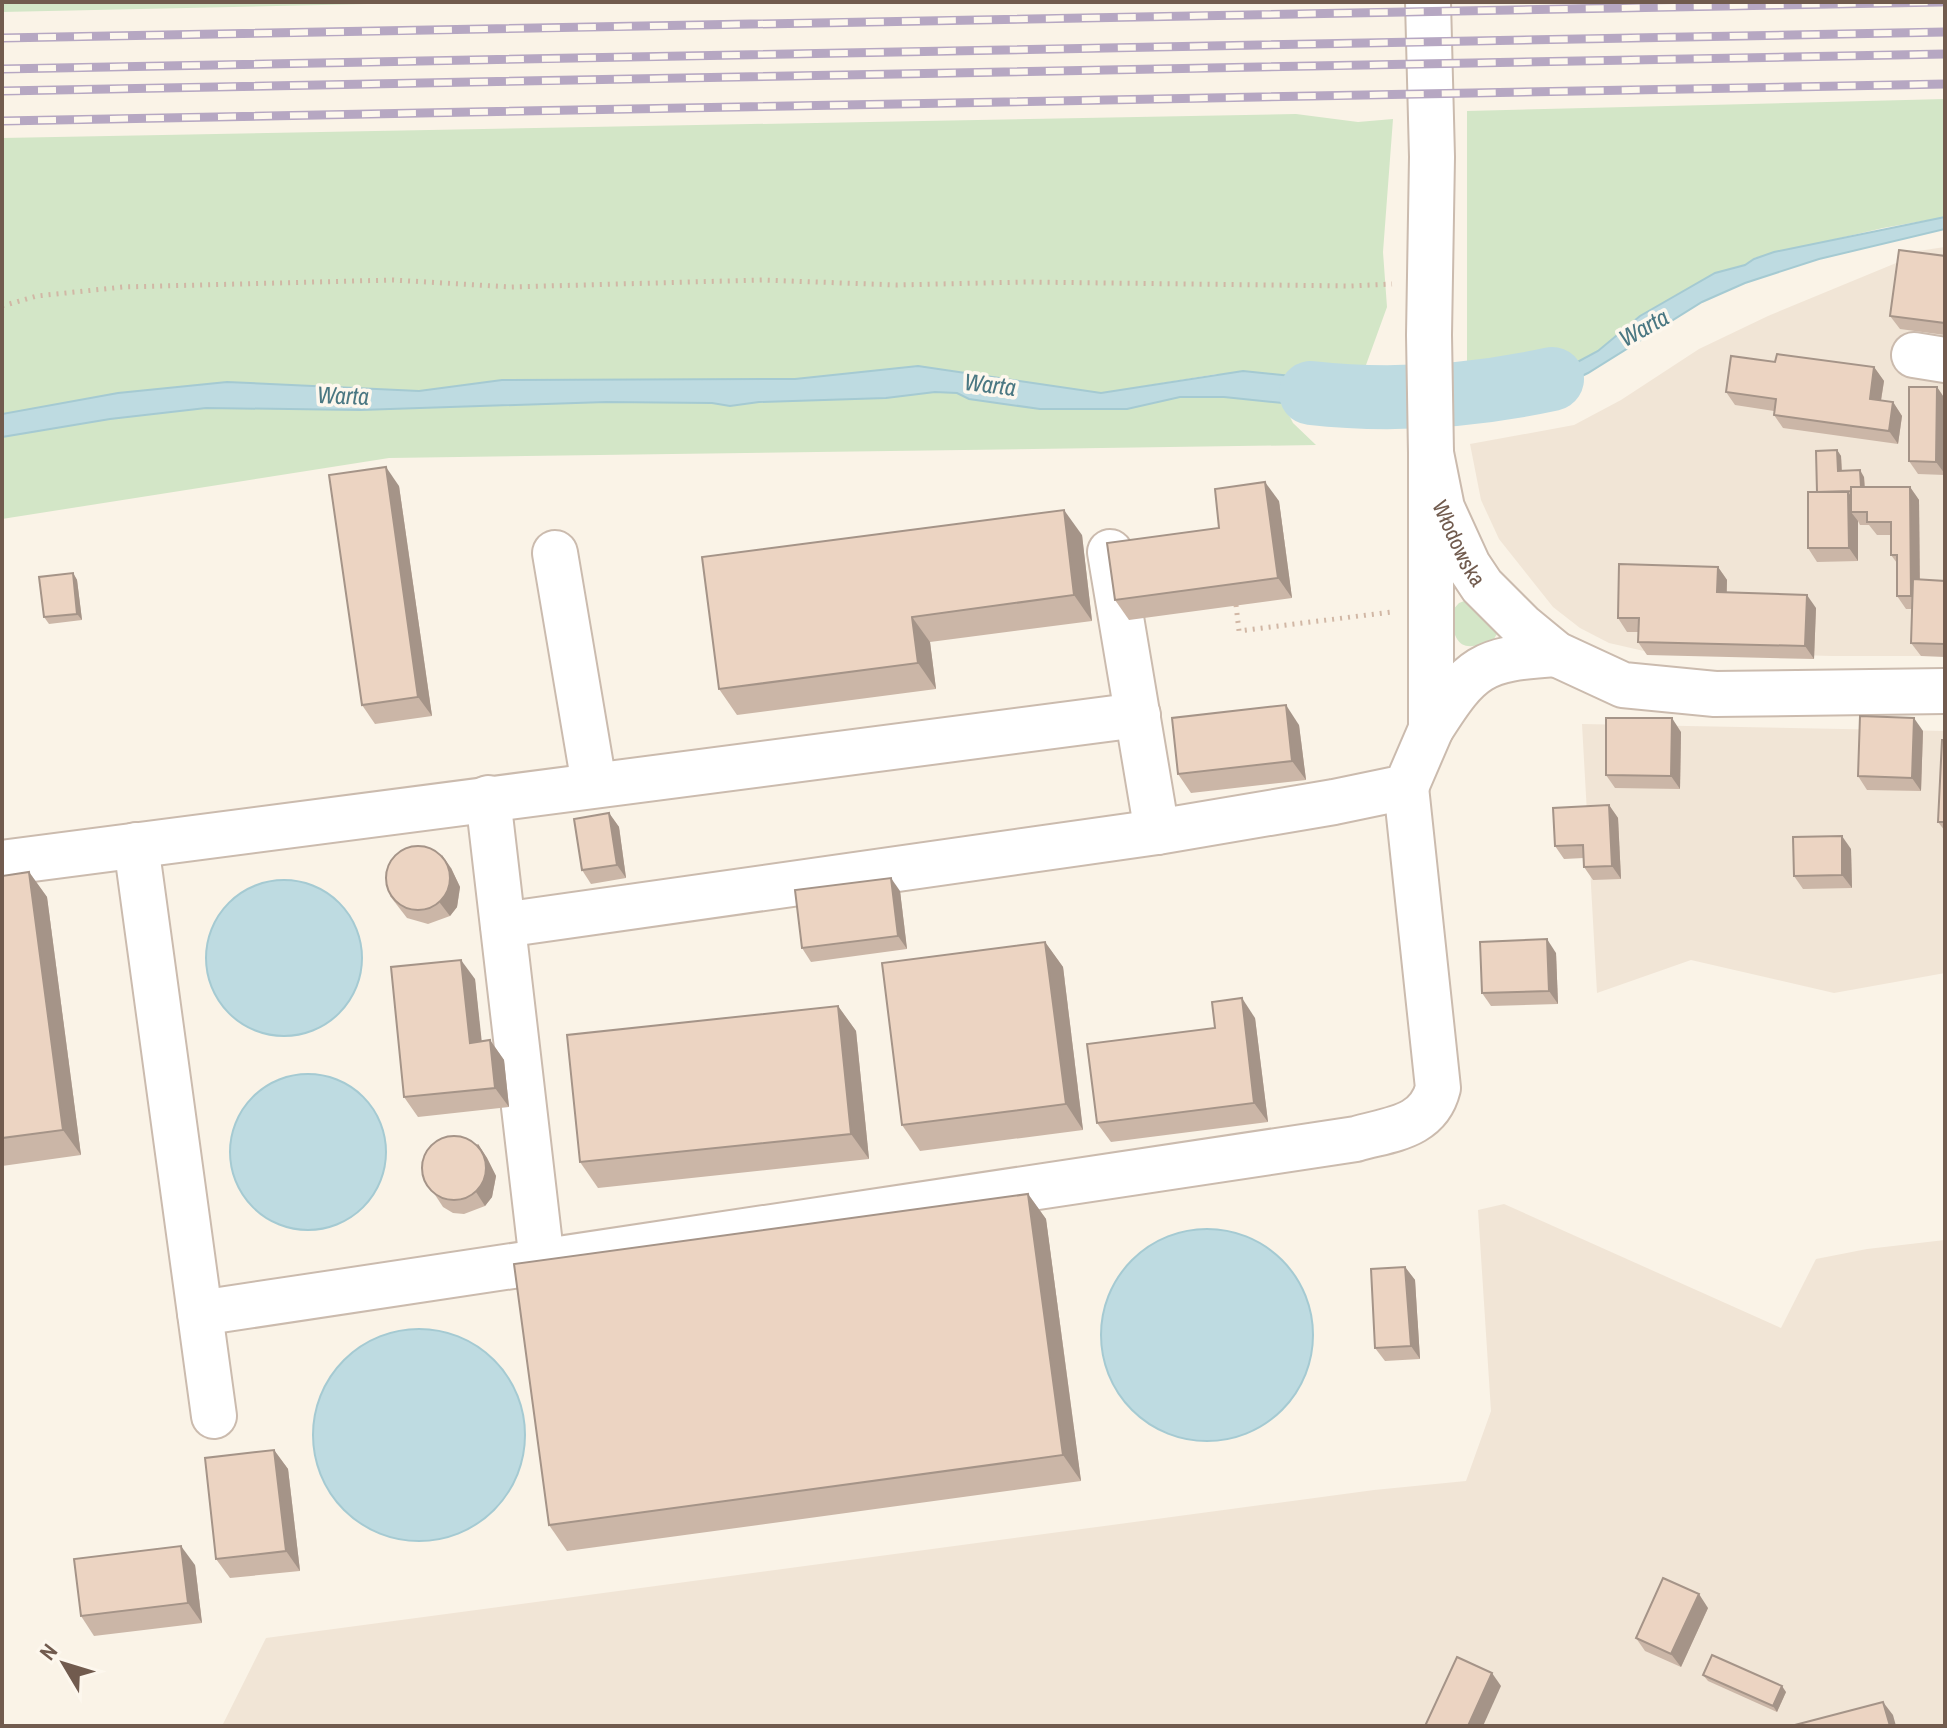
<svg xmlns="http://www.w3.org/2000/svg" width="1947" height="1728" font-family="'Archivo Narrow',sans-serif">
<rect width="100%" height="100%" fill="#faf3e7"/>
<g fill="#f1e5d6">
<path d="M1945,247v409h-113l-188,-5 -35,-8 -29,-15 -27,-21 -54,-68 -18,-39 -11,-56 104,-19 47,-25 78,-51 69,-33 133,-55 17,-10z"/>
<path d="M1582,724l363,7v242l-111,20 -143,-33 -94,33z"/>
<path d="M1504,1204l277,124 35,-69 51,-10 78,-9v486h-1723l44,-88 1108,-148 92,-9 25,-70 -13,-201z"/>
</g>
<g fill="#d3e6c7">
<path d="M2,2h456l-456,10z"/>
<path d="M1945,99v118l-62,11 -129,30 -9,7 -30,8 -75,43 -42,35 -28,15 -54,15 -49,3v-273z"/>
<path d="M1296,114l62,8 35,-3 -10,133 4,55 -29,80 -47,-9 -94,-4 -116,19 -183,-27 -123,13 -293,1 -83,11 -192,-9 -109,11 -116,21v-276z"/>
<path d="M935,392l22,1 12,6 71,10h87l53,-12h44l59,6 10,20 23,22 -927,13 -387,61v-82l108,-18 96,-11 154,2 246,-8 106,1 18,3 29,-4 127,-4z"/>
<path d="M1467,600l31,32 -4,7c-31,15 -41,7 -43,-27l8,-9z"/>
</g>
<g fill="#bedbe1" stroke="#a5cad2" stroke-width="2">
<path d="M1945,217v12l-126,30 -74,24 -43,19 -114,71 -35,17 -56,9 -30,2v-17l49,-3 54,-15 28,-15 42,-35 75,-43 30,-8 9,-6 20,-7z"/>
<path d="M918,366l183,27 142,-22 68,7 47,9 39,-2 -1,23 -56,-7 -57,2 -59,-6h-44l-53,12h-87l-71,-10 -12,-6 -22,-1 -49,6 -127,4 -29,4 -18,-3 -106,-1 -246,8 -154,-2 -96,11 -108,18v-23l116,-21 109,-11 192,9 83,-11 293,-1z"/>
<circle cx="284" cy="958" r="78"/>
<circle cx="308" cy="1152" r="78"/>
<circle cx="1207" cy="1335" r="106"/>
<circle cx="419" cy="1435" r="106"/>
</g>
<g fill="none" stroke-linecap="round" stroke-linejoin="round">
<path stroke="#bedbe1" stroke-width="64" d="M1311,393c80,9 162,3 241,-14"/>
<g stroke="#cbbbae" stroke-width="48">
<g id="minor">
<path id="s1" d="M1428,2l4,155 -3,178 2,118 11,55 26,57 14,21 40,40 34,28 67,31 92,9 230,-3"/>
<path d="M1914,355l31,5"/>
<path d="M1110,552l47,280"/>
<path d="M555,553l39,231"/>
<path d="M1431,729c40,-63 50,-70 125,-75"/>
<path d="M488,798l54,464"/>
<path d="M136,845l78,571"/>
<path d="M2,863l1136,-148"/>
<path d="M503,925l654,-93 177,-30 72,-15 25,-58v-276"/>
<path d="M200,1313l1156,-174c34,-10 72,-11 82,-51l-32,-301"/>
</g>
</g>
<g stroke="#d1b7a5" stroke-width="5" stroke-dasharray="2 6" stroke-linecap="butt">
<path d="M2,306l35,-10 86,-9 270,-7 118,7 251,-7 135,5 129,-3 325,4 41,-2"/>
<path d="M1236,605l3,26 152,-19"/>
</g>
<use href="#minor" stroke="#fff" stroke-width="44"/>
<g stroke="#b6a7c2" stroke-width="9">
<g id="rail">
<path d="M2,38l1940,-36"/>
<path d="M2,69l1943,-37"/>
<path d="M2,91l1943,-37"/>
<path d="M2,121l1943,-37"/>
</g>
</g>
<use href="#rail" stroke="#fdf7ed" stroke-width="6" stroke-dasharray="18" stroke-linecap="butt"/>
</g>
<g fill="#cbb6a7">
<path d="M1945,256v79l-45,-6 -10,-13z"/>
<path d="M1775,362l99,5 10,14 -3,20 12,1 9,14 -4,28 -115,-16 -9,-13v-4l-39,-6 -9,-13z"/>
<path d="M1937,387l8,12v76l-27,-1 -9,-13z"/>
<path d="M1837,450l4,6 1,15 22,6 1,10h45l9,13 1,80 25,1v76l-24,-1 -10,-13 1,-34h-6l-9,-13v-33l-6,-8v-20h-14l-8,-10h-9l-2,-4v40l-41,1 -9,-14 10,-56z"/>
<path d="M399,486l33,230 -57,8 -13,-19z"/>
<path d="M1279,501l13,97 -163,22 -14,-20 104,-72z"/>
<path d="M1082,535l10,86 -162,21 6,47 -199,26 -18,-26z"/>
<path d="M1718,567l9,13v13l89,15 -2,51 -167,-4 -9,-13v-10h-11l-9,-14z"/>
<path d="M73,573l4,7 5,40 -33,4 -5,-7z"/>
<path d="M1299,725l7,55 -115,13 -13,-19z"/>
<path d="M1923,731l-2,60 -54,-1 -9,-14z"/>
<path d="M1681,732l-1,57 -65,-1 -9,-13z"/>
<path d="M1945,740v91l-7,-9z"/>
<path d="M1609,805l9,13 3,61 -28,1 -9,-13v-9l-20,1 -9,-13z"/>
<path d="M609,813l10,14 7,51 -35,6 -9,-14z"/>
<path d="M1851,849l1,39 -49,1 -9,-13z"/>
<path d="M451,868l9,19 -3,20 -7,9 -22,8 -21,-6 -17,-22z"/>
<path d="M29,872l18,25 34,258 -79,11v-290z"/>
<path d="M900,891l7,58 -96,13 -9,-14z"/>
<path d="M1045,942l18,25 20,163 -163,21 -18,-26z"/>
<path d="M1556,953l2,51 -67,2 -9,-13z"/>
<path d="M475,979l6,62 9,-1 14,20 5,47 -91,10 -14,-20z"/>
<path d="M838,1006l18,25 13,128 -271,29 -18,-26z"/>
<path d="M1255,1018l13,104 -157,20 -14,-19 118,-95z"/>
<path d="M478,1144l9,14 9,18 -4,21 -7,9 -21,8 -11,-1 -10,-6 -21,-32z"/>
<path d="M1028,1194l18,25 35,262 -514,70 -18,-26z"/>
<path d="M1405,1267l10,13 5,79 -35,2 -10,-13z"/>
<path d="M274,1450l14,19 12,102 -70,7 -14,-19z"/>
<path d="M195,1565l7,58 -108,13 -13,-20z"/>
<path d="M1708,1608l-27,59 -36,-16 -9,-13z"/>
<path d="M1703,1675l83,17 -9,20 -69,-31z"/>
</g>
<g fill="#a59488">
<path d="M1874,367l10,14 -5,31 -9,-13z"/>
<path d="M1937,387l8,12v75l-9,-12z"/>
<path d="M1893,402l9,14 -4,28 -9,-13z"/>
<path d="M1837,450l4,6 1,22 -4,-7z"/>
<path d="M386,467l13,19 33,230 -14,-19z"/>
<path d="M1860,470l4,7 1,20 -4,-7z"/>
<path d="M1265,482l14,19 13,97 -14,-20z"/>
<path d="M1910,487l9,13 1,109 -9,-13z"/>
<path d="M1848,492l10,13 -7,7 7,9v40l-9,-13z"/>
<path d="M1064,510l18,25 10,86 -18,-26z"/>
<path d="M1718,567l9,13 -1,26 -9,-14z"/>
<path d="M73,573l4,7 5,40 -5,-6z"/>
<path d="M1807,595l9,13 -2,51 -9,-13z"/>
<path d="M912,617l18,25 6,47 -18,-26z"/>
<path d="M1286,705l13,20 7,55 -14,-19z"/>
<path d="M1672,718l9,14 -1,57 -9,-13z"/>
<path d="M1914,718l9,13 -2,60 -9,-13z"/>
<path d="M1609,805l9,13 3,61 -9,-13z"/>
<path d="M609,813l10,14 7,51 -9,-13z"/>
<path d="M1842,836l9,13 1,39 -10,-13z"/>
<path d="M442,855l9,13 9,19 -3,20 -7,9 -10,-13z"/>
<path d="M29,872l18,25 34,258 -18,-25z"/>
<path d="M891,878l9,13 7,58 -9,-13z"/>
<path d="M1547,939l9,14 2,51 -9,-13z"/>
<path d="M1045,942l18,25 20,163 -17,-26z"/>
<path d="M461,960l14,19 9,83 -14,-19z"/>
<path d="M1242,998l13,20 13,104 -14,-19z"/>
<path d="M838,1006l18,25 13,128 -18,-25z"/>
<path d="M490,1040l14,20 5,47 -14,-19z"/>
<path d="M478,1144l9,14 9,18 -4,21 -7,9 -9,-14z"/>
<path d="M1028,1194l18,25 35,262 -18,-26z"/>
<path d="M1405,1267l10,13 5,79 -9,-13z"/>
<path d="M274,1450l14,19 12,102 -14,-20z"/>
<path d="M181,1546l14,19 7,58 -14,-20z"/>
<path d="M1699,1594l9,14 -27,59 -10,-13z"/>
<path d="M1492,1673l9,13 -18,40h-15z"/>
<path d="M1782,1686l4,6 -9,20 -4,-6z"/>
<path d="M1883,1702l10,13 3,11h-6z"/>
</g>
<g fill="#ecd4c2" stroke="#a59488" stroke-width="2">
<path d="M1899,250l46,6v67l-55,-7z"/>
<path d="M1777,354l97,13 -4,32 23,3 -4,29 -115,-16 2,-16 -50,-7 5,-36 44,6z"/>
<path d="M1909,387h28l-1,75 -27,-1z"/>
<path d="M1837,450l1,21 22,-1 1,17h-10v4l-34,1 -1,-41z"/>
<path d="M386,467l32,230 -56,8 -33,-230z"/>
<path d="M1265,482l13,96 -163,22 -8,-57 112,-15 -4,-39z"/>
<path d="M1851,487h59l1,109h-14v-41h-6v-33h-24v-10h-16z"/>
<path d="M1808,492h40l1,56h-41z"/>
<path d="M1064,510l10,85 -162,22 6,46 -199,26 -17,-132z"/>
<path d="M1619,564l99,3 -1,25 90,3 -2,51 -167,-4 1,-24h-21z"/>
<path d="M73,573l4,41 -33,3 -5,-40z"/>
<path d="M1913,579l32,2v63l-34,-1z"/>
<path d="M1286,705l6,56 -114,13 -6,-56z"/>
<path d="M1860,716l54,2 -2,60 -54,-2z"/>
<path d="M1606,718h66l-1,58 -65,-1z"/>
<path d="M1942,740h3v82h-7z"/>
<path d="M1609,805l3,61 -28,1 -1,-22 -28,1 -2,-38z"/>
<path d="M609,813l8,52 -35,5 -8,-51z"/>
<path d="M1842,836v39l-48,1 -1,-39z"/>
<circle cx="418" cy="878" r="32"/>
<path d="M29,872l34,258 -61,8v-262z"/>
<path d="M891,878l7,58 -96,12 -7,-58z"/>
<path d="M1547,939l2,52 -67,2 -2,-51z"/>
<path d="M1045,942l21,162 -164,21 -20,-162z"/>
<path d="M461,960l9,83 20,-3 5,48 -91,9 -13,-130z"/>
<path d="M1242,998l12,105 -157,20 -10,-79 128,-16 -3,-26z"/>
<path d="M838,1006l13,128 -271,28 -13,-127z"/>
<circle cx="454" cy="1168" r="32"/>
<path d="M1028,1194l35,261 -514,70 -35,-261z"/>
<path d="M1405,1267l6,79 -36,2 -4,-79z"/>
<path d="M274,1450l12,101 -70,8 -11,-101z"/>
<path d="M181,1546l7,57 -107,13 -7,-57z"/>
<path d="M1663,1578l36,16 -28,60 -35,-16z"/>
<path d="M1712,1655l70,31 -9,20 -70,-31z"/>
<path d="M1457,1657l35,16 -24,53h-43z"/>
<path d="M1883,1702l7,24h-99z"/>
</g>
<g text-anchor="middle" stroke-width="7" stroke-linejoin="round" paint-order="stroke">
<g font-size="22" fill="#715b4e" stroke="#fdf7ed">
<text dy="8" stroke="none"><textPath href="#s1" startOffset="546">Włodowska</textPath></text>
</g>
<g font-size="24" font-style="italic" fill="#4a7782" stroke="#fdf7ed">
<text transform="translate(1644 328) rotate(-29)" y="8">Warta</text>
<text transform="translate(990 385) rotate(7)" y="8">Warta</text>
<text transform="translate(343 396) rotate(2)" y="8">Warta</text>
</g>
</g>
<rect width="1947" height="1728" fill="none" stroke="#715b4e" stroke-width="8"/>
<g transform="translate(64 1664) rotate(308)" stroke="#fdf7ed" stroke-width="6" paint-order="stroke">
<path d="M0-6L14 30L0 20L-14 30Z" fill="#715b4e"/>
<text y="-12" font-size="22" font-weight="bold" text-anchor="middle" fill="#715b4e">N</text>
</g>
</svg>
